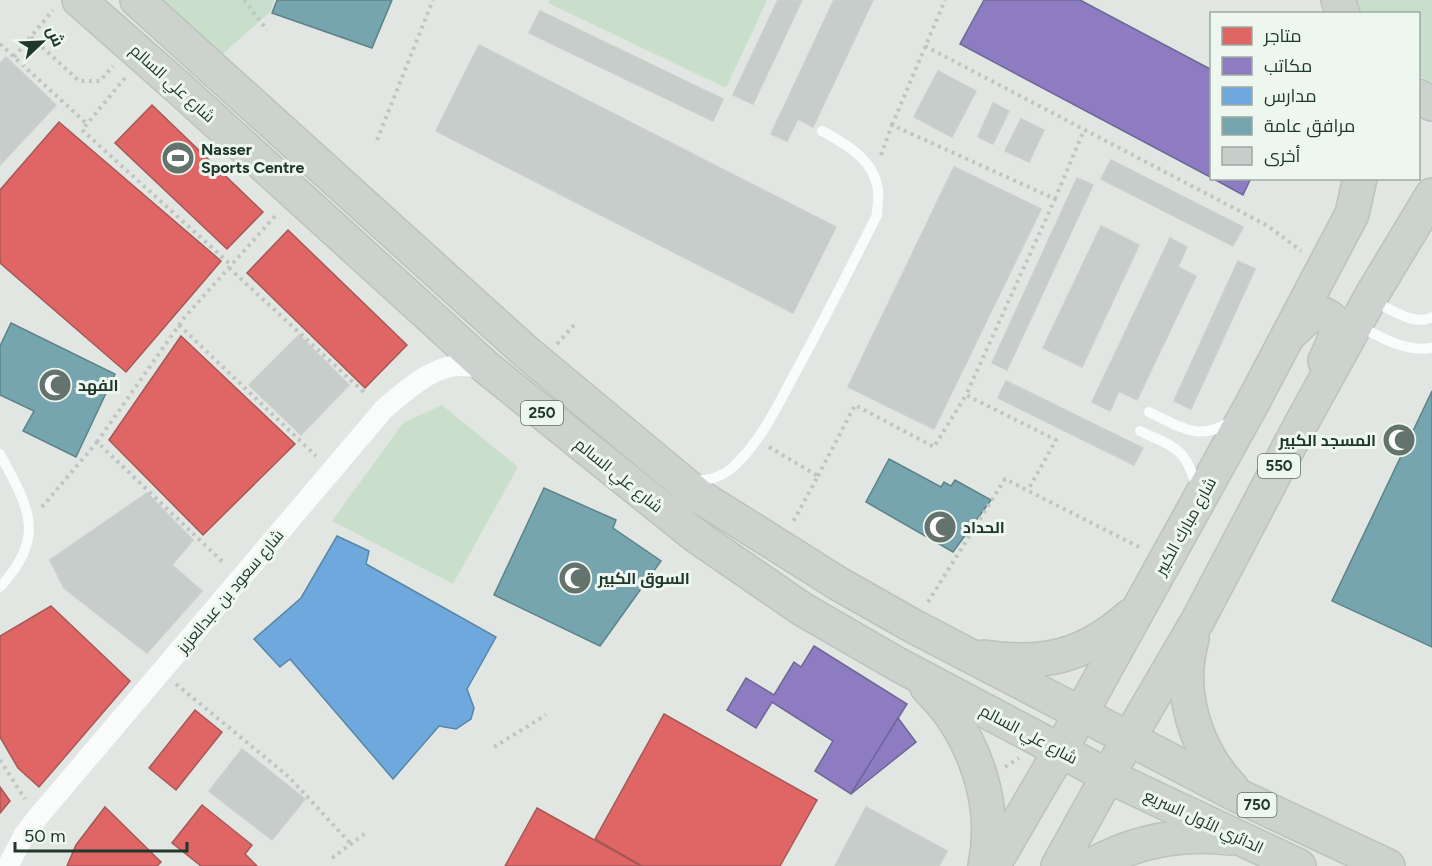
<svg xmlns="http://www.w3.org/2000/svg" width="1432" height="866" font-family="Figtree,Cairo,sans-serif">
<rect width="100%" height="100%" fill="#e1e6e2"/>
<g fill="#cadfcb">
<path d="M159,0h115l-4,12 -52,46z"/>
<path d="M550,0h217l-41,88 -178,-85z"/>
<path d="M1341,0h91v83l-13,-8 -1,-61 -72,-1z"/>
<path d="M442,405l76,62 -65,117 -121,-63 71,-98z"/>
</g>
<g fill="#e06666" stroke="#a65855" stroke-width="1.5">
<path d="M152,105l111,107 -36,37 -112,-106z"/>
<path d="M59,122l162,139 -95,111 -126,-109v-73z"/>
<path d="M288,230l119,115 -42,43 -118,-115z"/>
<path d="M181,336l114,108 -92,91 -94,-95z"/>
<path d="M51,606l79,75 -91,106 -21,-19 -18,-31v-101z"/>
<path d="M195,710l27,22 -46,58 -27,-22z"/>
<path d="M664,714l153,86 -37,66h-138l-47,-27z"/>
<path d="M0,787l10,14 -10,12z"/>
<path d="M202,805l50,40 -7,9 12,12h-56l-29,-23z"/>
<path d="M105,807l56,55 -4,4h-90l9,-21z"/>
<path d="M537,808l104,58h-136z"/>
</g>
<g fill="#8e7cc3" stroke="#6d6796" stroke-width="1.5">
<path d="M984,0h96l132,70v108l-252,-134z"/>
<path d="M1212,178h39l-8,17z"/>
<path d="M814,646l93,58 -56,90 -36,-23 18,-30 -61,-39 -16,26 -29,-18 19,-32 28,17 20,-33 7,5z"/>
<path d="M898,718l18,24 -65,52z"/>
</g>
<path fill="#6fa8dc" stroke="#5786a7" stroke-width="1.5" d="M337,536l32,15 -3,13 130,73 -29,52 7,19 -3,11 -15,10 -17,-3 -46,53 -103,-120 -10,8 -26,-28 47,-41z"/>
<g fill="#76a5af" stroke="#5c8488" stroke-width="1.5">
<path d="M277,0h115l-20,48 -100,-35z"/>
<path d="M11,323l104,51 -39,83 -53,-26 11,-20 -34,-16v-49z"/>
<path d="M1432,391v256l-100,-46z"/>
<path d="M889,459l52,28 3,-5 7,4 4,-6 36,20 -38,52 -87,-50z"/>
<path d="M544,488l72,32 -3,8 48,33 -61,85 -106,-51z"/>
</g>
<g fill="#c7cdca" stroke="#cacfcb" stroke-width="1.5">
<path d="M778,0h24l-49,104 -20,-9z"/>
<path d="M834,0h39l-60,127 -15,-8 -11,22 -16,-7z"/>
<path d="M540,11l183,88 -10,22 -184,-88z"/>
<path d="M479,45l357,182 -43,86 -357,-182z"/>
<path d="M6,57l50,48 -56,60v-101z"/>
<path d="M938,71l38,20 -24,46 -38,-20z"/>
<path d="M993,103l16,8 -16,33 -15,-7z"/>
<path d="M1021,119l23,11 -15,32 -24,-11z"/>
<path d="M1111,160l132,67 -10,19 -132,-67z"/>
<path d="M954,167l87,42 -107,220 -86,-42z"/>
<path d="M1077,178l16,7 -86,185 -15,-7z"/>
<path d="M1101,226l38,19 -57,122 -39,-19z"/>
<path d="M1170,238l17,9 -9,20 18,9 -59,124 -18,-9 -9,20 -18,-9z"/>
<path d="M1238,261l17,8 -64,140 -17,-8z"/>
<path d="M299,335l50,50 -48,50 -52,-50z"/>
<path d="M1006,381l137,67 -9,17 -136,-67z"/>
<path d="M147,493l46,47 -21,25 30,26 -55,62 -83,-65 -14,-28z"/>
<path d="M242,749l63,50 -33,41 -63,-49z"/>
<path d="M866,807l81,44 -8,15h-104z"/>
</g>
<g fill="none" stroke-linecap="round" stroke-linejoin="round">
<g stroke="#bbc3bf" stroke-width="36">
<g id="primary">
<path d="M79,0l100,88 308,280 209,168 106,73 95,55 211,112 191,90"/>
<path d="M137,0l388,351 174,145 140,88 74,42 326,170 149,70"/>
<path d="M1338,0l5,14"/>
<path d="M1418,96l14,8"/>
<path d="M1289,335l18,-17 10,-6c30,8 17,29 8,49"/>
<path d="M1192,639c-15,52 3,110 40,149"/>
<path d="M984,657c59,9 100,0 146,-41"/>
<path d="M927,687c8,9 17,18 24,28 30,44 45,98 34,151"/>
<path d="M993,866l67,-115 193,-349 99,-188 8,-36"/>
<path d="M1058,866l71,-128 69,-118 103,-196 72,-131 59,-98"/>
<path d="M1090,866c43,-24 90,-34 140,-28"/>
</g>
</g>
<g stroke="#bfc6c2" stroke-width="4" stroke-dasharray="3 4.5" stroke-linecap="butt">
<path d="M244,0l23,30"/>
<path d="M31,37l48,44h21l13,-15"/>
<path d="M0,44l87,80"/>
<path d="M925,46l343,180 33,25"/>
<path d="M14,57l39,-47"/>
<path d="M125,78l-43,52 149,135"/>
<path d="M892,125l53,-125"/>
<path d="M377,140l56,-140"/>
<path d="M881,155l11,-30 163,74 -89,196 90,45 -28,50"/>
<path d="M1055,199l29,-69"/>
<path d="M229,268l138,127"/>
<path d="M179,325l137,131"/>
<path d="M557,344l18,-20"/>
<path d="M97,442l87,-124 93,-104"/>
<path d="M769,447l49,29 -25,46"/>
<path d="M818,476l37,-71 79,42 32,-52"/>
<path d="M42,507l55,-65 128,122"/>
<path d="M928,602l77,-123 136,69"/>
<path d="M176,684l113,93 61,66"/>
<path d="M494,747l52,-32"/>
<path d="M0,760l25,39"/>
<path d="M1005,767l14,-9"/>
<path d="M332,858l35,-26"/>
</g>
<g stroke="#fafbfb" stroke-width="10">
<path d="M1373,301c16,7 42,26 59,16"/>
<path d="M1359,326c23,12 46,26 73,22"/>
<path d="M1149,412c32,15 50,31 84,8"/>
<path d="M1140,431c36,17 45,16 57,57"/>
<path d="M0,454c29,55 47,81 0,133"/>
<path d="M695,480c14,1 26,-3 37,-12 28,-25 46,-63 63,-95 29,-52 55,-105 82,-158 0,-8 2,-17 1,-24 -3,-31 -32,-47 -56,-60"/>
</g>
<path stroke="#fafbfb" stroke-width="21" d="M8,866l16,-31 13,-17 347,-409c20,-17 42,-38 69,-43 11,-2 23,1 34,2"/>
<use href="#primary" stroke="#ccd3cf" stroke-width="33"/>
</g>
<defs>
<g id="stadium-disc" transform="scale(1.725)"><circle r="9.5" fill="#64746c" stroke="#eef6f0"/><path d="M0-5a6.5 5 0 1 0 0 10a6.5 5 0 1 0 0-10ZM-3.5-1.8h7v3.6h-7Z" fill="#fff"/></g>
<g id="mosque-disc" transform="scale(1.725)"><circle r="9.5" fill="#64746c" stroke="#eef6f0"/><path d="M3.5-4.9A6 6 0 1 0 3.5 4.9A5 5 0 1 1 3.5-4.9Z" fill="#fff"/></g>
</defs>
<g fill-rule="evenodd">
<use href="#stadium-disc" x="178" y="158"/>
<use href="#mosque-disc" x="55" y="385"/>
<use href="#mosque-disc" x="1399" y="440"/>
<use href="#mosque-disc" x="940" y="527"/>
<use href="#mosque-disc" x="575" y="578"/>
</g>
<g text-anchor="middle" stroke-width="6" stroke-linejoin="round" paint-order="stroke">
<g fill="#eef6f0" stroke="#5e7067" stroke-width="1.5">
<rect x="521" y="401" width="42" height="24" rx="4.5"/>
<rect x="1258" y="454" width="42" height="24" rx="4.5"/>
<rect x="1237.5" y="793" width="39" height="24" rx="4.5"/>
</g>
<g font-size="15" font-weight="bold" fill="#20372c">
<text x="542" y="418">250</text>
<text x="1279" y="471">550</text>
<text x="1257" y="810">750</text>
</g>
<g font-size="16" fill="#20372c" stroke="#eef6f0">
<text transform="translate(173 83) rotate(42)" y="6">شارع علي السالم</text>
<text transform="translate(619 475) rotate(39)" y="6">شارع علي السالم</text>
<text transform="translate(1185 526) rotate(-61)" y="6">شارع مبارك الكبير</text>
<text transform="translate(230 591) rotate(-50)" y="6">شارع سعود بن عبدالعزيز</text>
<text transform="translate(1029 734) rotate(28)" y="6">شارع علي السالم</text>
<text transform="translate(1204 821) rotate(25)" y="6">الدائري الأول السريع</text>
</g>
<g font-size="16" font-weight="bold" fill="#20372c" stroke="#eef6f0" text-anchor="start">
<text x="201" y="155">Nasser<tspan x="201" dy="18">Sports Centre</tspan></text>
<text x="78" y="391">الفهد</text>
<text x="1376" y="446" text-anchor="end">المسجد الكبير</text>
<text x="963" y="533">الحداد</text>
<text x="598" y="584">السوق الكبير</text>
</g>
</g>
<rect x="1210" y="12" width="210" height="168" fill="#eef6f0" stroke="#9caaa2" stroke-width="1.5"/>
<rect x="1222" y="27" width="30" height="18" fill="#e06666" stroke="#9caaa2" stroke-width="1.5"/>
<text x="1264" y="42" font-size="18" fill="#20372c">متاجر</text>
<rect x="1222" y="57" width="30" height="18" fill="#8e7cc3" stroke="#9caaa2" stroke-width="1.5"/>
<text x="1264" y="72" font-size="18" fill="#20372c">مكاتب</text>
<rect x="1222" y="87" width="30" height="18" fill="#6fa8dc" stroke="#9caaa2" stroke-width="1.5"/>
<text x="1264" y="102" font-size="18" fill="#20372c">مدارس</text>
<rect x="1222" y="117" width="30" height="18" fill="#76a5af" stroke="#9caaa2" stroke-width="1.5"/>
<text x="1264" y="132" font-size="18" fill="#20372c">مرافق عامة</text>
<rect x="1222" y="147" width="30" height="18" fill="#c7cdca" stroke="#9caaa2" stroke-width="1.5"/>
<text x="1264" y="162" font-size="18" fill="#20372c">أخرى</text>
<g transform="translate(42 42) rotate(67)" stroke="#eef6f0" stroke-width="4.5" paint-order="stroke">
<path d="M0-4.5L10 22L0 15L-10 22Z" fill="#20372c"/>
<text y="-9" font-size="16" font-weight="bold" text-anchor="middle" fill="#20372c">ش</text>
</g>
<path d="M15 842v9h172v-9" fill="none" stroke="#20372c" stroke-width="3"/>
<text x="24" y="842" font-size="18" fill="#20372c" stroke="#eef6f0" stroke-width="4.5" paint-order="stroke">50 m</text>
</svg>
